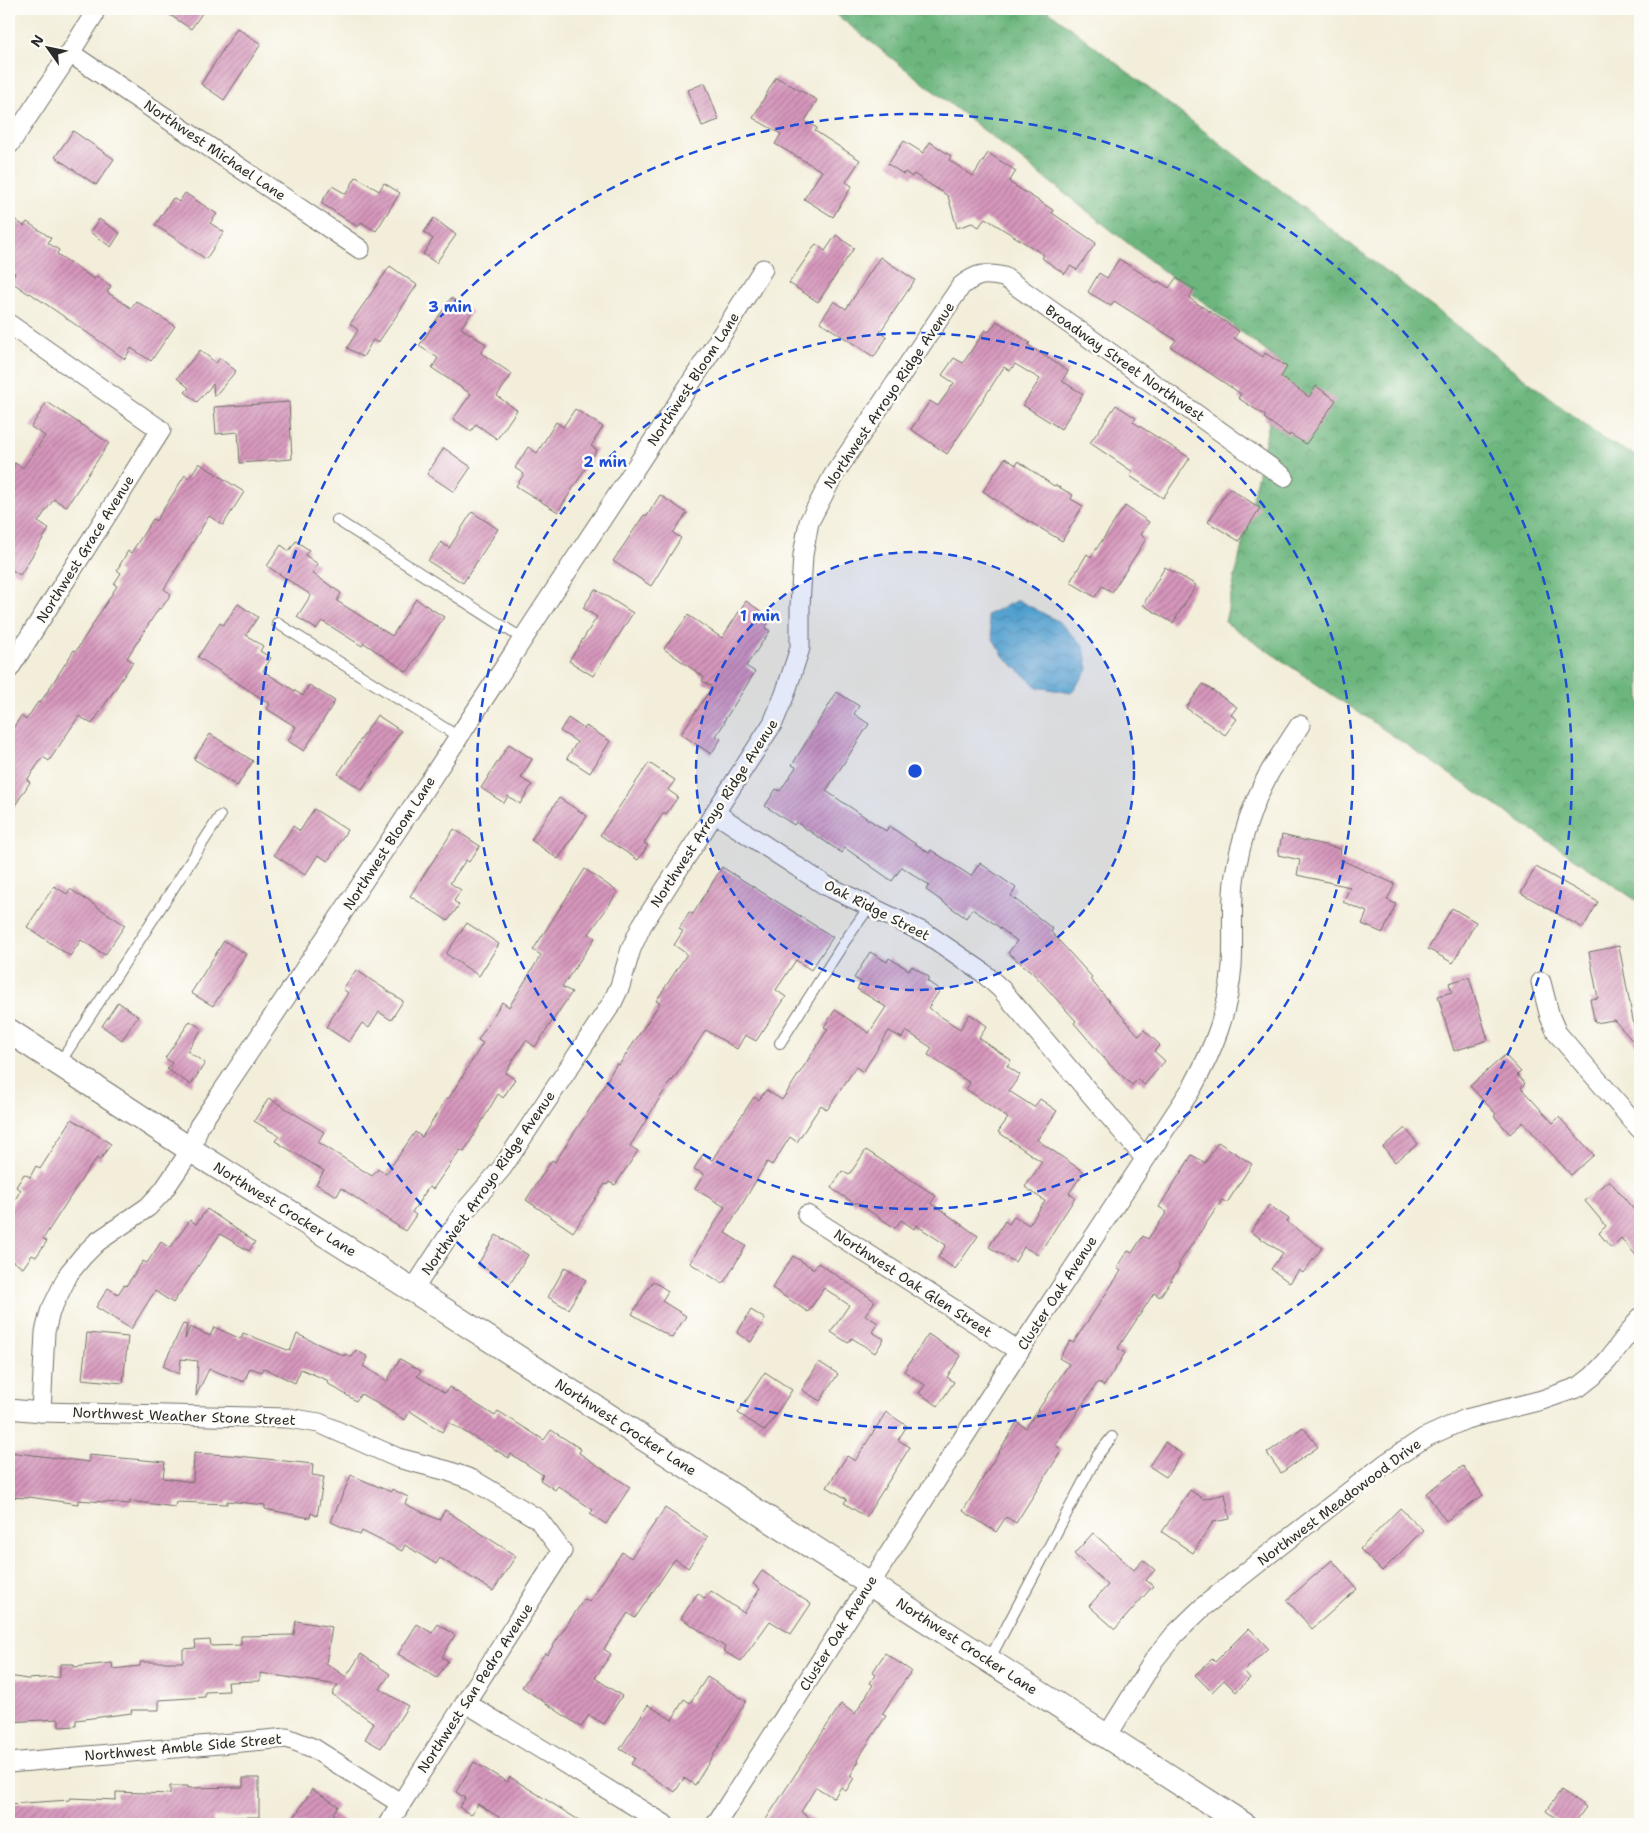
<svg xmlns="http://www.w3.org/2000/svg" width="1649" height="1833" font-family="'Shantell Sans',sans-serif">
<defs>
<pattern id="forest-crowns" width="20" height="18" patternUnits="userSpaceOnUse" patternTransform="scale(1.25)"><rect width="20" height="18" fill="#6cb67e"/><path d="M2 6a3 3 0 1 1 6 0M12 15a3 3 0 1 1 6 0" fill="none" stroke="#599467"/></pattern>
<pattern id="water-waves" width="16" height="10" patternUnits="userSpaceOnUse" patternTransform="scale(1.25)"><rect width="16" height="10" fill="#4da7ca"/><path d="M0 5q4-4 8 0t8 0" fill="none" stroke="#4088a4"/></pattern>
<pattern id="building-hatch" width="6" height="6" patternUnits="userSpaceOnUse" patternTransform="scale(1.25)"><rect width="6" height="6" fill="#d696bc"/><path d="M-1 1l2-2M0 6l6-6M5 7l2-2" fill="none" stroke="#ae7b99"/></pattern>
</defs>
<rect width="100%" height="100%" fill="#fdfcf7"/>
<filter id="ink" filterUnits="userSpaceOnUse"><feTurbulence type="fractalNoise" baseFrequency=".02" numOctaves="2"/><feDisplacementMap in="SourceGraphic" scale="10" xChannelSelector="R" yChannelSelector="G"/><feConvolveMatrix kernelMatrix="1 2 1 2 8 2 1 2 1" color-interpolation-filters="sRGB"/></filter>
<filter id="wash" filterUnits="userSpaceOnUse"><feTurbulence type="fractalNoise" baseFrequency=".0096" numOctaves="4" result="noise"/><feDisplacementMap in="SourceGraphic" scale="20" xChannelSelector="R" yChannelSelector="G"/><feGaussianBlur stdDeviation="1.12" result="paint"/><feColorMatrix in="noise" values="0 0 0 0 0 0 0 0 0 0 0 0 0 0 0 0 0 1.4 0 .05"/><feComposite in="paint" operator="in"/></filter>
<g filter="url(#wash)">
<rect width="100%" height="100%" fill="#f3eeda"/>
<path fill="url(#forest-crowns)" stroke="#4c7054" d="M829,9h217l557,430 37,19v445l-415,-281 57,-258z"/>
<path fill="url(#water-waves)" stroke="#3c697a" d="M1018,600l40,21 26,25 4,24 -17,23 -34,-6 -33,-30 -11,-18 -6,-24z"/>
<g id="blocks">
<g fill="url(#building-hatch)">
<path d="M161,9h44l-14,20z"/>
<path d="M237,28l24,16 -37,56 -23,-16z"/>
<path d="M776,77l41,23 -12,21 12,7 -2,3 45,29 -14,22 6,4 -19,31 -29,-18 18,-28 -47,-27 6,-10 -28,-16z"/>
<path d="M705,83l14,37 -17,6 -14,-36z"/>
<path d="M73,131l41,28 -18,26 -41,-28z"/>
<path d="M904,141l19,12 7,-11 21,14 -2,4 24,16 15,-23 28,18 -7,11 44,28 -1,3 44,30 -19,27 -7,-4 -5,8 -23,-16 2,-3 -59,-37 -6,9 -7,-4 -15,5 -9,-32 -34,-22 -2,3 -7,-5 -2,2 -15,-10z"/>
<path d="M356,177l23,14 5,-8 16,10 -24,38 -15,-9 -3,5 -37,-24 11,-17 14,8z"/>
<path d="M185,193l32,21 -7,9 14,9 -18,27 -51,-34 18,-27 6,4z"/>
<path d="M434,218l22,17 -20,28 -13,-9 10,-15 -9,-7z"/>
<path d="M14,219l10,7 3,-4 24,16 -3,5 11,7 -2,4 37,25 2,-3 15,10 -4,6 24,16 5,-7 39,25 -24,35 -20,-13 -6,11 -95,-66 -1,1 -19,-13 5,-8 -6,-4v-41z"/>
<path d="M99,219l21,14 -9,14 -21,-15z"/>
<path d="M836,235l18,13 -36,54 -29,-19 27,-39 9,7z"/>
<path d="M880,257l35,23 -35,52 7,5 -13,20 -54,-35 14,-21 12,8z"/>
<path d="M1119,259l38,24 1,-2 11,7 7,-10 18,11 -5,9 50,33 -5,7 29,19 2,-4 22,14 -6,10 28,20 7,-11 20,14 -30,44 -16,-10 -1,2 -25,-18 2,-2 -28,-18 3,-4 -70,-47 5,-7 -62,-39 -3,5 -23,-14 11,-19 8,5z"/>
<path d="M390,266l27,19 -39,58 -5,-3 -10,17 -16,-9 11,-18 -8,-6z"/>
<path d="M451,298l21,14 -11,16 25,16 -5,9 31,21 -15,22 20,14 -20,29 -21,-15 -5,7 -18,-12 18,-25 -39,-26 6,-10 -19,-12z"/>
<path d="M997,321l33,22 -2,2 40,26 -6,10 21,13 -22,35 -38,-24 17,-26 -25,-15 -5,7 -6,-4 -57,87 -36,-25 19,-28 8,5 16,-23 -12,-8 12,-17 9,5 22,-33 4,2z"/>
<path d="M200,350l16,13 4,-5 16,13 -22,26 -1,-13 -16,18 -12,-10 4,-4 -12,-10z"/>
<path d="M47,402l62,41 -43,64 -12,-8 -16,23 11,7 -29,46 -11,-7v-95l6,-10 8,5 22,-32 -14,-9z"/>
<path d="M289,402l3,57 -52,4 -2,-31 -22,2 -2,-27z"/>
<path d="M1116,405l20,13 -3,4 57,36 -27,40 -33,-22 3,-4 -43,-29z"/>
<path d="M575,409l28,18 -12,19 6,4 -39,62 -42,-26 8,-12 -9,-6 13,-21 9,6 19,-31 7,5z"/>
<path d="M444,448l27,19 -17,25 -27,-18z"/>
<path d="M1005,458l11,7 2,-4 36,25 1,-1 18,10 -2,4 12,7 -21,35 -44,-26 -35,-24z"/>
<path d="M199,463l45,29 -21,33 -14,-9 -45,73 7,5 -10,15 -2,-1 -32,50 6,4 -41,62 -13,-8 -30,45 -6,-4 -16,23 3,2 -21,33v-81l12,-18 5,4 12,-18 2,1 34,-53 2,1 41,-65 -3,-2 7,-11 -4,-3 11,-19 3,2 22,-34 3,2 29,-46 4,3z"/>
<path d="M1229,488l31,20 -21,33 -31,-19z"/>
<path d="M660,495l27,18 -14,20 8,5 -30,48 -38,-25 31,-46 3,1z"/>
<path d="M1125,506l24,16 -8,13 5,4 -34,53 -10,-6 -7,11 -25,-15 17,-28 4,3z"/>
<path d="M472,512l26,17 -35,54 -35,-22 13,-19 8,6z"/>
<path d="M296,541l13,9 -4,5 13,9 -6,9 29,20 -4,8 55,35 24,-37 28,18 -37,55 -43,-29 -2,3 -40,-25 -6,8 -19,-12 14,-22 -44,-29 14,-21 8,6z"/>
<path d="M1165,567l31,18 -23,38 -30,-18z"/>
<path d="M595,589l38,24 -40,63 -24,-15 28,-44 -14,-9z"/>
<path d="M746,601l25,17 -6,10 5,3 -24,35 9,6 -31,49 1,1 -9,14 5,3 -10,15 -30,-20 31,-47 -10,-6 2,-4 -40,-28 24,-34 34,23z"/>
<path d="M238,604l20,13 -12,18 17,11 -3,5 11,7 -8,13 40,25 6,-11 26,16 -31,50 -16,-10 8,-14 -29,-18 3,-5 -72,-47 22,-34 3,2z"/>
<path d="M1203,684l34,23 -6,8 6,4 -12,16 -39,-27z"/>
<path d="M837,692l22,14 -5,8 15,10 -43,67 60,40 3,-5 40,27 2,-3 40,26 9,-13 36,25 -5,8 42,33 -2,3 41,45 -2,2 49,57 5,-6 16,15 -6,6 11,10 -21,24 -6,-6 -6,6 -23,-21 -35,-41 2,-2 -43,-48 -25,-20 9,-12 -25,-19 -20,-13 -6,9 -40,-28 3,-5 -27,-18 -10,14 -47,-33 -3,5 -46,-31 -2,3 -29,-19 11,-17 4,2 16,-24 -4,-2z"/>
<path d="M377,715l24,16 -39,59 -24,-16z"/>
<path d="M568,718l16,11 2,-3 24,15 -20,32 -23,-15 10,-16 -17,-11z"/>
<path d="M210,734l43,27 -16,25 -43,-27z"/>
<path d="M509,744l23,15 -11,19 11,7 -12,19 -12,-8 -4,7 -23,-15z"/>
<path d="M649,763l26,17 -7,10 10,7 -12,17 -2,-2 -20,31 4,2 -10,15 -38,-25z"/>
<path d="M559,798l28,18 -29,43 -27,-19z"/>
<path d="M314,809l33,21 -19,31 -10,-6 -13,20 -31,-20 19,-29 7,5z"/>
<path d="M454,829l26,17 -11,16 -3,-2 -16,23 11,7 -7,11 5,4 -11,16 -38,-25z"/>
<path d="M1282,835l59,14 -2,10 56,25 -8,16 9,4 -13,29 -21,-9 5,-12 -24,-10 7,-15 -53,-12 3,-15 -22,-5z"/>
<path d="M722,867l111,70 -22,33 -15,-10 -20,30 10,7 -30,44 -11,-6 -8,14 -31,-19 -34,51 -1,-1 -41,66 8,5 -23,34 -6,-3 -2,3 -2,-1 -32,48 -47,-32 26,-40 3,2 40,-61 22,-38 2,2 41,-62 -4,-2 31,-47 -13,-9 9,-14 -4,-2 10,-17 4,2z"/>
<path d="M1536,867l62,35 -15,26 -62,-35z"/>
<path d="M585,869l33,23 -29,42 6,4 -33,49 10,5 -37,55 -9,-7 -21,33 10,6 -12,19 -5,-4 -34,58 -4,-2 -27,39 -4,-2 -17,25 4,3 -11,16 -64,-43 -4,8 -21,-12 8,-13 -49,-30 4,-5 -25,-15 15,-23 55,34 -6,10 54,34 6,-7 8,5 29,-42 7,5 25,-39h2l34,-55 -5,-3 24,-38 7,5 32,-52 -8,-5z"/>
<path d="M54,886l13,8 3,-5 55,36 -20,30 -24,-15 -11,16 -43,-29z"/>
<path d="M1452,908l24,14 -23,41 -25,-14z"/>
<path d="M467,923l32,21 -20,32 -33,-22z"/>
<path d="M224,941l22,13 -33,52 -22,-13z"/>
<path d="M1619,946l19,101 -24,-27 -19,3 -5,-24 8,-1 -9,-46z"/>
<path d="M870,952l17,10 2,-4 20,12 3,-4 17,11 -2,4 13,9 -12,18 32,21 10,-15 17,12 -8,12 32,22 -4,6 13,9 -11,16 25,16 6,-8 17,12 -20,29 47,32 -15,21 6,5 -37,57 -14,-8 -9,15 -26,-15 16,-26 4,3 5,-8 15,9 16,-24 -20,-14 17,-25 -44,-30 10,-14 -42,-29 4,-6 -42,-28 4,-7 -26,-17 -4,7 -13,-7 -26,41 -7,-5 -29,43 -6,-5 -24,37 -7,-5 -18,28 -5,-3 -42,71 21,13 -23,38 -33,-21 35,-56 -30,-18 9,-15 -10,-5 9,-15 9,6 42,-63 5,3 7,-10 16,10 46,-71 -4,-2 11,-17 34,23 17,-26 -29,-18 4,-7 -7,-4z"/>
<path d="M356,970l47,31 -12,19 -12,-8 -10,16 -7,-5 -13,19 -23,-15 22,-34 -5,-4z"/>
<path d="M1469,977l19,63 -34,11 -16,-55 14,-4 -3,-9z"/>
<path d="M118,1002l20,14 -16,24 -20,-14z"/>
<path d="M190,1021l12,8 -15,22 18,12 -14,22 -24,-16 5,-6 -7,-5z"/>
<path d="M1505,1055l16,17 -4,3 8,9 -4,4 32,35 6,-6 35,38 -23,20 -48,-53 -13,12 -16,-18 2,-2 -26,-28z"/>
<path d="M72,1119l39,25 -11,16 -3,-2 -10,13 -44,68 4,2 -11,16 -4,-2 -9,13 -14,-9v-50l12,-19 -5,-3 8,-13 6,3 6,-11 4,3z"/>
<path d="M1405,1128l13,16 -23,18 -12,-15z"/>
<path d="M1218,1142l34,22 -25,39 -5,-3 -44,65 2,1 -20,31 -6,-4 -36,55 7,5 -21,33 -6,-4 -43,63 7,5 -46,73 -10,-6 -10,15 -33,-21 54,-89 9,6 43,-64 -10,-6 11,-17 3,2 48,-72 -4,-3 11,-17 4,2 11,-17 5,3 19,-27 -8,-5 33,-52 13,8z"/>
<path d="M866,1150l70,46 -5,7 47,33 -23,33 -17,-12 8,-12 -30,-20 -2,4 -13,-9 -6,8 -39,-26 -1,2 -24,-16 11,-17 7,4z"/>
<path d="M1609,1180l31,37v43l-19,-22 -10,10 -12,-15 7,-7 -21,-25z"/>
<path d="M1269,1205l20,14 -2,3 35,26 -19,25 -4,-3 -9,13 -19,-14 12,-16 -32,-21z"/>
<path d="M207,1209l48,33 -6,9 -29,-17 -47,69 -18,-12 -24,38 -35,-22 12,-19 10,6 6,-9 2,1 17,-25 4,2 14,-21 9,6 20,-28 6,4z"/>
<path d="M496,1235l32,20 -18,29 -32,-20z"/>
<path d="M793,1256l21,13 4,-6 57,38 -10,14 13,8 -6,9 12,7 -9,14 -23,-15 -4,5 -17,-11 18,-27 -25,-17 -16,24 -36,-24z"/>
<path d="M565,1267l21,13 -18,29 -20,-12z"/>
<path d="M653,1281l15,10 -6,10 24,15 -14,22 -40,-24z"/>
<path d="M751,1310l14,9 -14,23 -14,-9z"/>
<path d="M183,1324l4,1 -2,14 5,-12 20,9 4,-9 27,12 2,-6 47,18 7,-17 47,22 1,-2 7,3 4,-7 12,7 -5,9 24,15 13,-22 21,12 -4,5 28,17 4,-6 46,29 3,-5 46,29 7,-10 30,19 -2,4 51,34 -24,37 -16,-10 3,-4 -35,-24 -3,4 -15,-10 3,-5 -32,-21 -2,4 -61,-36 -6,10 -32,-21 -5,9 -44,-26 -5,7 -29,-18 2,-2 -28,-12 -6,14 -31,-15 -2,4 -12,-4 -6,14 -35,-13 -13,27 2,-35 -17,-2 -2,15 -16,-8z"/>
<path d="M87,1333l41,4 -5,46 -41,-4z"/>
<path d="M928,1334l33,22 -14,21 7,5 -16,24 -19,-13 6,-8 -21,-14z"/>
<path d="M819,1362l19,12 -18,27 -18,-11z"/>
<path d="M765,1372l27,18 -27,41 -27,-18z"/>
<path d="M886,1412l21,14 -9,14 12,7 -44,70 -22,-14 3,-4 -20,-12 20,-31 8,5z"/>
<path d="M1303,1427l15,20 -37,26 -14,-20z"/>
<path d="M1165,1442l17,12 -16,23 -17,-11z"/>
<path d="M9,1452l80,10v-7l76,7 -2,16 30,4 1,-29 35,2 84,9 -1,11 12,2 -7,39 -6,-3 -1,5 -45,-9v-4l-38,-4v3l-51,-2 -1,5 -45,-6v3l-52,-4v4l-49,-7 -1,1 -19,-1z"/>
<path d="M1463,1466l20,29 -37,26 -20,-28z"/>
<path d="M351,1475l40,17 1,-3 16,8 -3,7 34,16 6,-10 71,46 -23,35 -53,-33 -4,6 -31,-19 -3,6 -40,-20 -2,4 -29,-13z"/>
<path d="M1190,1490l13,9 22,-5 5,25 -17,3 -20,31 -31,-21z"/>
<path d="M665,1508l43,29 -20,31 -13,-9 -40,59 -7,-5 -24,36 7,5 -16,24 27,18 -18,28 -15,-9 -8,12 -59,-40 23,-34 2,2 37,-56 5,3 33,-50 9,6z"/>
<path d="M1400,1508l23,22 -41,41 -22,-22z"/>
<path d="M1093,1533l41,37 9,-10 12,10 -9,10 7,6 -38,43 -26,-23 19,-21 -34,-31z"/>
<path d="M1332,1560l25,29 -45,40 -25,-29z"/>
<path d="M762,1571l49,33 -20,30 -21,-13 -29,40 -18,-10 2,-4 -44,-29 17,-25 7,6 6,-8 33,22 16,-24 -7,-5z"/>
<path d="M296,1621l36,6 -6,36 20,14 15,-23 29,20 -10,15 28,17 -27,42 -16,-9 9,-16 -42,-29 6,-9 -78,-12v8l-32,1 1,9 -24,1v5l-46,3v10h-28l1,3 -56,7v6l-17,1v-8l-50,3v-46l18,3 33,-2v-13h14v3l38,-4 1,6 27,-3v-4h43v-13l13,-1 -1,-7 15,-1 1,6 30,-1v-9l53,-1z"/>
<path d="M417,1624l15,9 6,-9 17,11 -13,22 6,4 -11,17 -39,-24z"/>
<path d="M1249,1628l19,20 -24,23 6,7 -14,14 -12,-12 -12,12 -17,-17 17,-16 3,3z"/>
<path d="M885,1653l26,18 -29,43 4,2 -29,44 2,1 -9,15 4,2 -8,13 -5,-4 -7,11 -18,-11 -15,25 18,12h-56l78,-120 14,10 18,-29 -3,-2 5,-8 -3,-2z"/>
<path d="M707,1677l39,24 -51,84 -11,-7 -9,14 -44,-28 4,-6 -15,-9 28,-44 24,15 12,-21 6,4z"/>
<path d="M474,1762l33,20 3,-5 75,47h-75l-32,-20 -7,11 -12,-8 6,-9 -9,-6z"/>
<path d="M243,1778h16v39h-46v7h-204v-20l61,-4v-2l46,2v-8l54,2v-8h18v2l55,-1z"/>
<path d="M312,1789l26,17 -5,8 15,10h-58z"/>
<path d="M1561,1790l25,17 -12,17h-10l-18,-13z"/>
</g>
</g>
</g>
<g filter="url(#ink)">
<use href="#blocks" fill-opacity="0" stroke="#716f68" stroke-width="1"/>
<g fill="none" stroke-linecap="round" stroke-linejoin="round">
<g stroke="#716f68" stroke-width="12">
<g id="service">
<path d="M337,520l186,119"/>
<path d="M277,623l182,114"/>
<path d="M780,1043l65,-102 24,-34"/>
<path d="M59,1064l161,-248"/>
<path d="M989,1660l108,-204 15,-19"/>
</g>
</g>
<g stroke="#716f68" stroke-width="21">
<g id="minor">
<path d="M70,53l290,196"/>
<path d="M9,145l61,-92 23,-37 2,-7"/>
<path d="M9,324l152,106 -152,239"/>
<path d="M715,813l110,72 102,49 54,37 20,18 144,169"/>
<path d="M1541,982l9,35 7,16 83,96"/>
<path d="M807,1215l212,136"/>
<path d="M413,1290l51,-78 38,-44 110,-165 8,-17 11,-37 11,-24 131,-202 12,-29 15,-46v-42l3,-51 6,-33 24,-46 128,-190c17,-13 23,-13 43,-9l280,200"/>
<path d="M9,1409l32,3 247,6 31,5 79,35 50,13 25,9 65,39 24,32 -174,273"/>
<path d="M41,1412l4,-80 5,-20 19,-39 14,-17 14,-14 51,-35 15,-16 28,-41 8,-24c118,-174 234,-349 348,-524 73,-111 147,-221 216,-333"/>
<path d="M466,1703l198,121"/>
<path d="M1107,1736l47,-76 21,-26 29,-28 74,-59 107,-83 39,-26 42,-19 76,-19 37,-13 14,-11 15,-16 32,-42"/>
<path d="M9,1763l278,-25 26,10 87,55"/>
<path d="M716,1824l303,-473 173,-263c22,-40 36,-76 40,-122 2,-31 -2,-61 3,-92 6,-33 16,-67 32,-97 10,-18 22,-35 33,-52"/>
</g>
</g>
<g stroke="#716f68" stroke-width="26">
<path id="tertiary" d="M9,1031l182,119 222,140 830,534"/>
</g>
<use href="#service" stroke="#fff" stroke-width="10"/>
<use href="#minor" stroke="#fff" stroke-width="19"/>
<use href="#tertiary" stroke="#fff" stroke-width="24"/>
</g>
</g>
<circle cx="915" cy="771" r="219" fill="#1d4ed8" fill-opacity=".12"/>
<g fill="none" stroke="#1d4ed8" stroke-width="2.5" stroke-dasharray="9 6">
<circle cx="915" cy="771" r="219"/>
<circle cx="915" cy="771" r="438"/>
<circle cx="915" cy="771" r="657"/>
</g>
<g text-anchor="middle" stroke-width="5" stroke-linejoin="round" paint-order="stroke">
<g font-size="14" fill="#2b2b2b" stroke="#fdfcf7">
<text transform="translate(215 150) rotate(34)" y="5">Northwest Michael Lane</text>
<text transform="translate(1125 363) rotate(35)" y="5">Broadway Street Northwest</text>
<text transform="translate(693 379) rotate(-57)" y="5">Northwest Bloom Lane</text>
<text transform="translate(889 395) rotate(-56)" y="5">Northwest Arroyo Ridge Avenue</text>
<text transform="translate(85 549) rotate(-58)" y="5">Northwest Grace Avenue</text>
<text transform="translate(714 813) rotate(-57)" y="5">Northwest Arroyo Ridge Avenue</text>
<text transform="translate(389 843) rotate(-57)" y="5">Northwest Bloom Lane</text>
<text transform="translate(877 910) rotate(27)" y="5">Oak Ridge Street</text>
<text transform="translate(488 1183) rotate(-55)" y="5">Northwest Arroyo Ridge Avenue</text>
<text transform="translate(285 1209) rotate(32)" y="5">Northwest Crocker Lane</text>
<text transform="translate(913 1283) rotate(33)" y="5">Northwest Oak Glen Street</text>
<text transform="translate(1057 1293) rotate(-57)" y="5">Cluster Oak Avenue</text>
<text transform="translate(184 1416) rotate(2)" y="5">Northwest Weather Stone Street</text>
<text transform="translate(626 1427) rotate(33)" y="5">Northwest Crocker Lane</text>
<text transform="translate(1339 1502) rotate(-37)" y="5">Northwest Meadowood Drive</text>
<text transform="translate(838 1633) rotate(-58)" y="5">Cluster Oak Avenue</text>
<text transform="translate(967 1646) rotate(33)" y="5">Northwest Crocker Lane</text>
<text transform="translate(475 1688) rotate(-57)" y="5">Northwest San Pedro Avenue</text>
<text transform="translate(183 1747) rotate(-5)" y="5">Northwest Amble Side Street</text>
</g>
</g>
<circle cx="915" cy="771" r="8" fill="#1d4ed8" stroke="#fdfcf7" stroke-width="2.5"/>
<g font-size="15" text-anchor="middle" font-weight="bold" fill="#1d4ed8" stroke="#fdfcf7" stroke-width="5" stroke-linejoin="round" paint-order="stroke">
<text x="450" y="312">3 min</text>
<text x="605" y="467">2 min</text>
<text x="760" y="621">1 min</text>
</g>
<rect width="1649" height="1833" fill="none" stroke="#fdfcf7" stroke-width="30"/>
<g transform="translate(48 48) rotate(303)" stroke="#fdfcf7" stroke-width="4" paint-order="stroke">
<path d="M0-4L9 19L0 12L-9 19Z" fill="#2b2b2b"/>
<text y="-8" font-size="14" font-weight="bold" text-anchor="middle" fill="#2b2b2b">N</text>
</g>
</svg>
